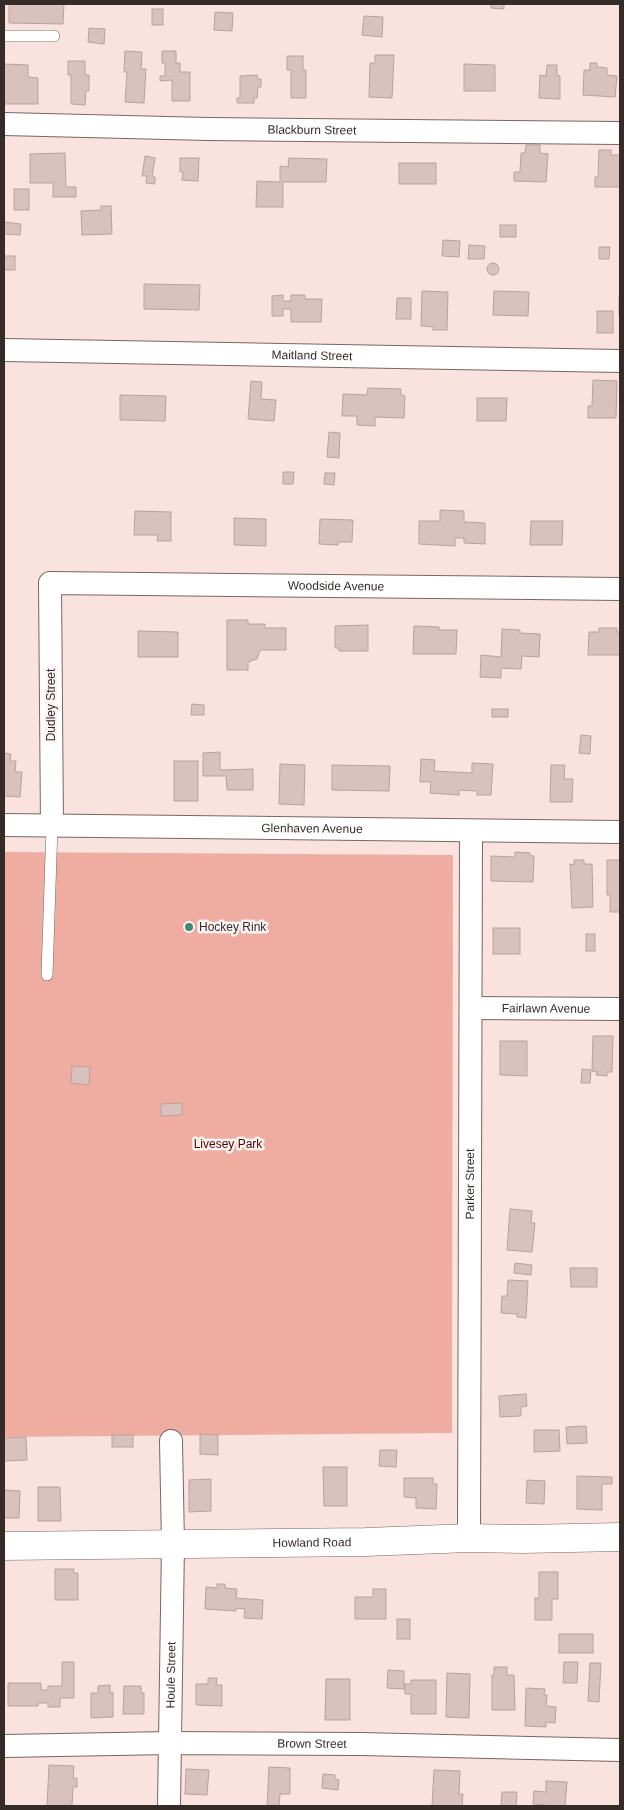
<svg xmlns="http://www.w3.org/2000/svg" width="624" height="1810" font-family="Helvetica,sans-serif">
<rect width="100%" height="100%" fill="#fae3de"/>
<path fill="#efada1" d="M4,852l449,3 -1,578 -448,4z"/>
<g fill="#d9c1bd" stroke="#b9a29e">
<path d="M9,4h55l-1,20 -54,-1z"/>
<path d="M491,4h13v5l-13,-1z"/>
<rect x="152" y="9" width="11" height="16"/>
<path d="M215,12l18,1 -1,18 -18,-1z"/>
<path d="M364,16l19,1 -1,20 -20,-2z"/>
<path d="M89,28l16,1 -1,15 -16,-2z"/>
<path d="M125,51l17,1 -1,17h5l-2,34 -19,-1 2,-30h-3z"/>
<path d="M162,51h14v12h4v9h10v29h-18v-21l-12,1v-5h5v-13h-3z"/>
<path d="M375,55h19l-2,43 -23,-1 1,-34h5z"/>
<path d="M287,56h16v14h3v28h-15v-28h-4z"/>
<path d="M68,61h17v14h4v16h-3l-1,14 -14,-1v-29h-3z"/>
<path d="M590,63h7v4l10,1v7l10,1 -2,21 -32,-2 1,-25h6z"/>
<path d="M4,64l24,1v12l10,1v26h-34z"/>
<path d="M464,64l31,1v26h-31z"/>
<path d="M547,65h10v10l3,1v23l-21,-1 1,-23 6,1z"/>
<path d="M257,75l1,4h3v8h-3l-1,11h-3v5h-17v-5h3v-22z"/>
<path d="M526,145h14v8l8,1 -2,28 -32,-1v-9h6l1,-19h4z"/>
<path d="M599,150h12v5h9v32h-25v-10h3z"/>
<path d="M65,153l1,34h10v10h-23v-14h-23v-29z"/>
<path d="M145,156l10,2 -3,19h3v7l-9,-1 1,-7h-5z"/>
<path d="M180,158h19l-1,23 -16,-1 1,-8h-3z"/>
<path d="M289,158l38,1 -1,23h-43v25h-27l1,-26 23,1v-16l8,1z"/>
<rect x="399" y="163" width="37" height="21"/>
<rect x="14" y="189" width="15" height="21"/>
<path d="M101,206h10l1,28 -30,1 -1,-24 20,-1z"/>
<path d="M4,222l17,2 -1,11 -16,-1z"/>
<rect x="500" y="225" width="16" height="12"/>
<path d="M443,240l17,1 -1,16 -17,-1z"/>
<path d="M469,245l16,1 -1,13h-16z"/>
<path d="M599,247h11l-1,12h-10z"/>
<rect x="4" y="256" width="11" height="14"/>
<circle cx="493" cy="269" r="6"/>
<path d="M144,284l56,1 -1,25 -55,-1z"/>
<path d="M422,291l26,1 -1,38h-14v-3l-12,-1z"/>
<path d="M494,291l35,1 -1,24 -35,-1z"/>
<path d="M283,295v6h8v-6h14v4h17l-1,23h-30v-13h-8v7h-11v-20z"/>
<rect x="619" y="297" width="1" height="18"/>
<path d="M397,298h14v21h-15z"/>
<rect x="597" y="311" width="16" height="22"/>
<path d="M593,380l24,1 -1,37h-28v-12h4z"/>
<path d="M251,381l11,1 -1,17 15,1 -2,21 -26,-2z"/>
<path d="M368,388l33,1v6l4,1 -1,22 -29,-1v9l-18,-1v-9h-15l1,-22 24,1z"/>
<path d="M120,395l46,1 -1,25 -45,-1z"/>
<path d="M477,398h30l-1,23h-29z"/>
<path d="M329,432l11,1 -1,25 -12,-1z"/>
<path d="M283,472h11l-1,12h-10z"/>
<path d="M325,473h10l-1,12 -10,-1z"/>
<path d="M440,510l24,1v11l21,1v21l-21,-1v-5h-9v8l-36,-2v-23h21z"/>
<path d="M135,511l36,1v29h-14l1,-6h-24z"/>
<path d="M234,518l32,1v27l-32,-1z"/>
<path d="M320,519l33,1 -1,22h-14v3l-19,-1z"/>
<path d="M531,521h32l-1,24h-32z"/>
<path d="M227,620h21v4h17v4h21v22h-26l-3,9 -9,3v8h-21z"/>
<path d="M368,625v26h-29v-3h-4v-22z"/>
<path d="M414,626l25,1v3h18l-1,24h-43z"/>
<path d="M599,628h18v4h3v23h-32l1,-23h10z"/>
<path d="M502,629l18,1v3l20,1 -1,23 -17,-1 -1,13 -20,-1v10l-21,-1 1,-22 20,2z"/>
<path d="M138,631l40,1v25h-40z"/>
<path d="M192,704l12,1v10h-13z"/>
<rect x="492" y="709" width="16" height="8"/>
<path d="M581,735l10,1 -1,18 -11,-1z"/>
<path d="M220,752v18l33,-1v21h-26l-1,-14h-23v-23z"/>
<path d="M4,753l7,1 -1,7h6l-1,11h7l-2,25 -16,-1z"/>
<path d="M421,759l14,1 -1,11 38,2v-10l21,1 -2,31h-14v-4l-18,-1v5l-29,-2 1,-11h-11z"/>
<rect x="174" y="761" width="24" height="40"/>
<path d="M280,764l25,1 -1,40 -25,-1z"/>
<path d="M332,765l58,1 -1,25 -57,-1z"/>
<path d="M551,765h14l-1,14h9l-1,23h-22z"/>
<path d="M515,852l15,1v3h4l-1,26 -42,-1v-25l24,1z"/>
<path d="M574,860h10v4h8l1,43 -21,1 -2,-44 4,1z"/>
<path d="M607,860h13v52h-10v-17h-3z"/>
<rect x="493" y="928" width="27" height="26"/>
<rect x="586" y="934" width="9" height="17"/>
<path d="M593,1036h20l-1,36h-5v4l-11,-1 1,-3 -5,-1z"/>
<path d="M500,1041h27v35l-27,-1z"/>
<path d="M72,1066l18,1 -1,18 -18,-2z"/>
<path d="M582,1069l9,1 -1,13h-9z"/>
<path d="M182,1103v12l-21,1v-12z"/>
<path d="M510,1209l22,2 -1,12h4l-3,29 -25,-2z"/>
<path d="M515,1263l17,2 -1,10 -17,-2z"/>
<path d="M570,1268h27v19h-26z"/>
<path d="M508,1280l20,1 -2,37 -9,-1v-3l-16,-1 1,-17h5z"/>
<path d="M526,1394l1,12 -6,1v9l-21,1 -1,-21z"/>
<path d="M586,1426l1,17 -20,1 -1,-17z"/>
<path d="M534,1430h25l1,21 -26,1z"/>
<path d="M200,1434l18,1v20l-18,-1z"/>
<rect x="112" y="1435" width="21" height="12"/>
<path d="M26,1437l1,23 -23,1v-23z"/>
<path d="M380,1450h17l-1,17 -17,-1z"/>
<path d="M323,1467h24v39h-23z"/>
<path d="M577,1476l35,1v7h-10v26l-25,-1z"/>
<path d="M404,1478h29v6h4l-1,25 -20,-1v-10l-12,-1z"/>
<path d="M211,1479v32l-22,1v-32z"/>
<path d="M527,1480l18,1 -1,23 -18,-1z"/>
<path d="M38,1487h22l1,34h-23z"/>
<path d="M4,1490l16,1 -1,27h-15z"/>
<path d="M55,1569h19l-1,4h5v27h-23z"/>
<path d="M539,1572h19v27h-6v21h-17v-22h4z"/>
<path d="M217,1584h8v4l12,1 -1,9 27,2 -1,19 -18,-1 1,-9 -9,-1v3l-31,-2 1,-22 11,1z"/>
<path d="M373,1589h13v30h-31v-22h18z"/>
<rect x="397" y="1619" width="13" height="20"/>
<rect x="559" y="1634" width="34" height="19"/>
<path d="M62,1662h12v36h-14v9h-12v-4h-10v3h-30v-23h33v7h7v-4h14z"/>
<path d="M564,1662h14l-1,21h-14z"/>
<path d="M590,1663h11l-2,39 -11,-1z"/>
<path d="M494,1667h13v8h7l1,35h-23v-35h2z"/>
<path d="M388,1670l16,1v18l-17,-1z"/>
<path d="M447,1673l23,1 -1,44 -23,-1z"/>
<path d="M208,1678h9l-1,7h6v21l-26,-1v-21h12z"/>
<path d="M326,1679h24v41h-25z"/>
<path d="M411,1680h25v34h-25v-20h-6v-10h6z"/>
<path d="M110,1685v8l3,-1v25l-22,1v-25h7v-7z"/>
<path d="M124,1686h17v7h3v21h-21z"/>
<path d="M526,1688l19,1 -1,6h3l-1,11 10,1 -1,16 -9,-1v5l-21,-1z"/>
<path d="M49,1765l25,1 -1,12h4v9h-4l-1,19h-25z"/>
<path d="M269,1767l21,1v26h-10l-1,12h-12z"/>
<path d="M186,1769l23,1 -2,25 -22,-1z"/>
<path d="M434,1770l26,1 -1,23h4l-1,12h-30z"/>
<path d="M323,1774l12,1v4l4,1 -1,10 -16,-2z"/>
<path d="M546,1781l21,1 -2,24h-20v-1l-12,-1 1,-13 12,1z"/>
<path d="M502,1792h15l-1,14h-15z"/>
</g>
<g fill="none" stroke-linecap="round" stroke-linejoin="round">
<g stroke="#7a6561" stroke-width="12">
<g id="service">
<path d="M4,36h50"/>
<path d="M47,975l5,-149"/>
</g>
</g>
<g stroke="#7a6561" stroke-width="24">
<g id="minor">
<path id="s1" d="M4,124l204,5 412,4"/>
<path id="s2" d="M4,350l616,11"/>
<path id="s3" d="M4,825l616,7"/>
<path id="s4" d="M52,826l-2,-243 570,6"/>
<path id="s5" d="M471,1008l149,1"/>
<path id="s6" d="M469,1538l2,-707"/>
<path id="s7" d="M4,1746l166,-3 191,1 259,6"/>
<path id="s8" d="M169,1806l4,-262 -2,-103"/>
</g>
</g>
<g stroke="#7a6561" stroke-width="29">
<g id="secondary">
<path id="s9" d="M4,1546l362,-4 103,-4 54,1 97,-2"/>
</g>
</g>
<use href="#service" stroke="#fff" stroke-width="11"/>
<use href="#minor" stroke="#fff" stroke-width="22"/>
<use href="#secondary" stroke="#fff" stroke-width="28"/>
</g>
<circle fill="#40857a" stroke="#fdf3f2" stroke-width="2" cx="189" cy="927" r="5"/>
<g text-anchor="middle" stroke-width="5" stroke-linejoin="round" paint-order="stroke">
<g font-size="12" fill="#352c2a" stroke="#fdf3f2">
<text dy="4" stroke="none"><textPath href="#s1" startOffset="308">Blackburn Street</textPath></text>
<text dy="4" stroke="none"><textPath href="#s2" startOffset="308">Maitland Street</textPath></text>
<text dy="4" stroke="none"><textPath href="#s4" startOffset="529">Woodside Avenue</textPath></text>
<text transform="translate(51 705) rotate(-90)" y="4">Dudley Street</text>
<text dy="4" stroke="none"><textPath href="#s3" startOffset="308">Glenhaven Avenue</textPath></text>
<text dy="4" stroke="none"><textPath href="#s5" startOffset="75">Fairlawn Avenue</textPath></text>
<text dy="4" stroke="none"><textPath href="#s6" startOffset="354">Parker Street</textPath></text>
<text dy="4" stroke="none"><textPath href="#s9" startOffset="308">Howland Road</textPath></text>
<text dy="4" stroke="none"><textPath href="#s8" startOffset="131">Houle Street</textPath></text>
<text dy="4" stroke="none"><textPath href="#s7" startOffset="308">Brown Street</textPath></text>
</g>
<g font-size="12" fill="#352c2a" stroke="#fdf3f2" text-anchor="start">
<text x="199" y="931">Hockey Rink</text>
</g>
<g font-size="12" fill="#570000" stroke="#fdf3f2">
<text x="228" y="1148">Livesey Park</text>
</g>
</g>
<rect width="624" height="1810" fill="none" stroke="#352c2a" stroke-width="10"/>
</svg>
